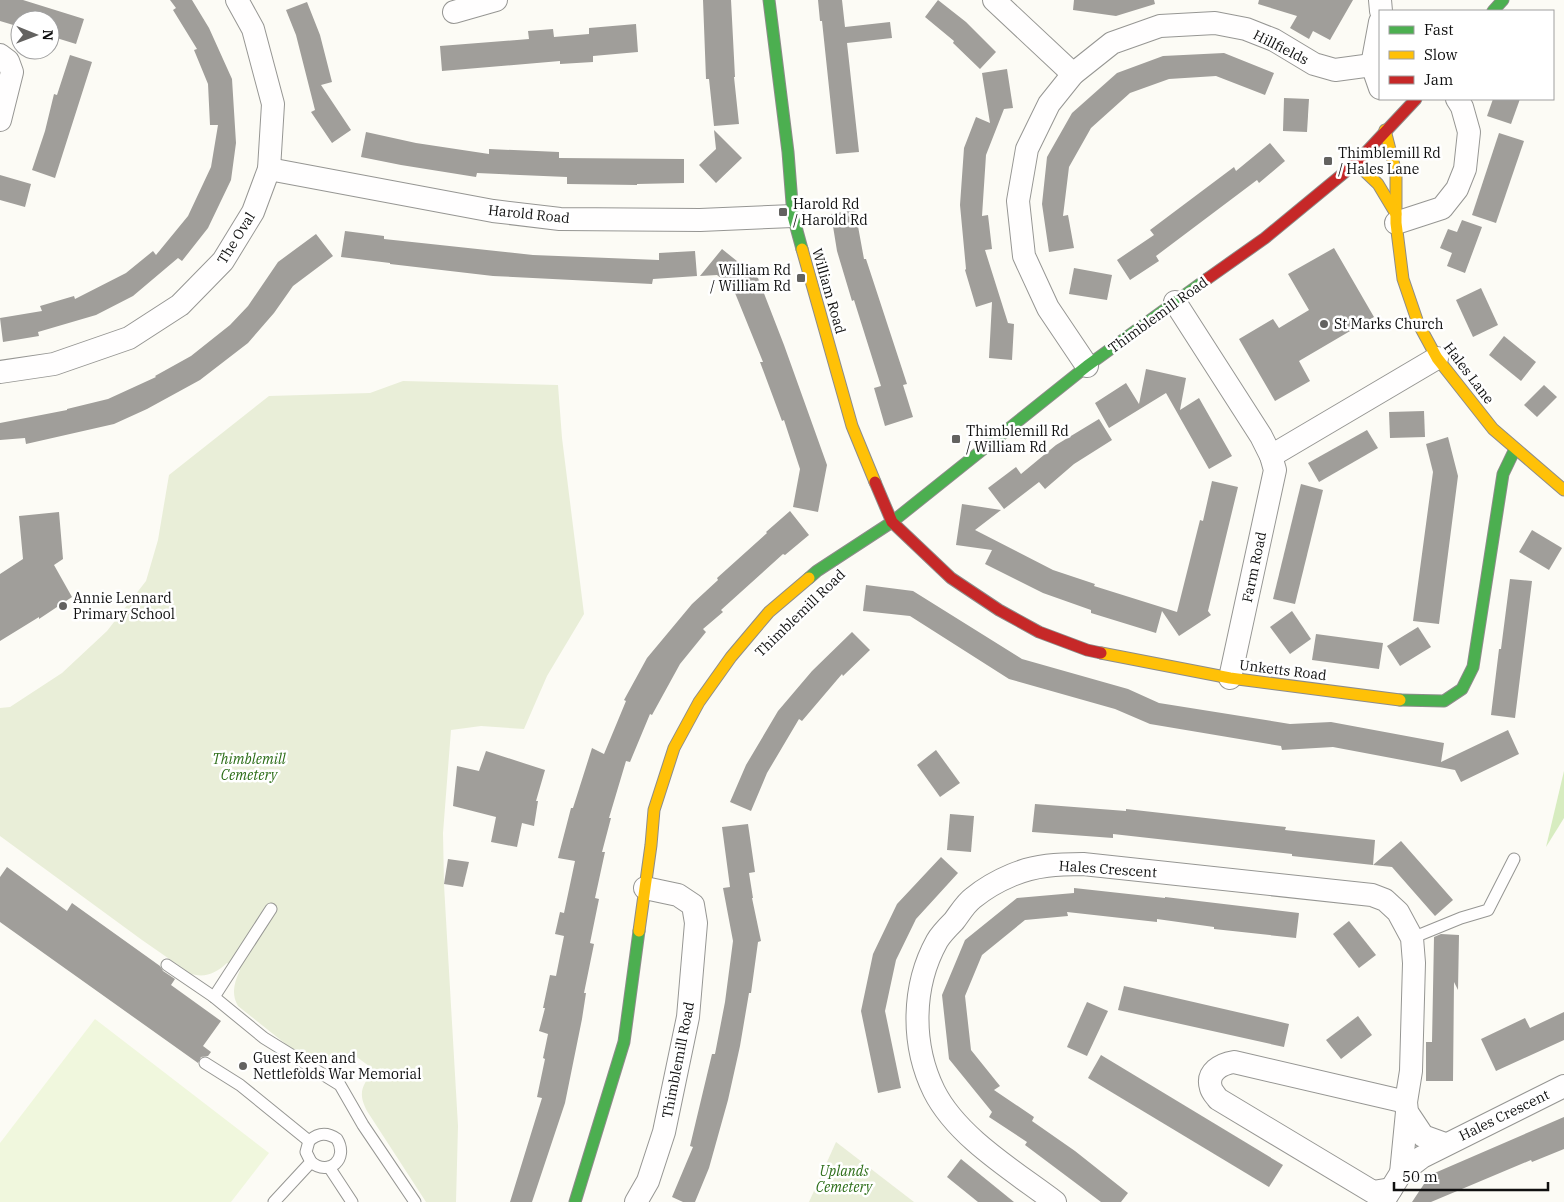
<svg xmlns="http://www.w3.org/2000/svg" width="1564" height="1202" font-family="'IBM Plex Serif',serif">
<rect width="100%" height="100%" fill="#fcfbf5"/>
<path fill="#d7ecc0" d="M1564,771v47l-18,29z"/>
<g fill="#e9eed8">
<path d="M403,381l155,4 4,53 22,176 -37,62 -23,53 -43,-3 -30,4 -8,103 1,52 14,241 -2,76h-30l-59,-91c-10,-20 -4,-24 6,-42l-23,-17c-14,21 -28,13 -44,1l-4,4 -64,-51c-7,-12 -4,-23 2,-36l-13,-7c-11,10 -21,15 -36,11l-49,-34 -142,-104v-128l10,-1 52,-34 45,-42 39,-50 12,-41 11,-65 100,-79 101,-3z"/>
<path d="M836,1142l78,60h-105z"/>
</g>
<path fill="#f0f7dd" d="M95,1019l174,134 -38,49h-231v-59z"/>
<g fill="#a09e9a">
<path d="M0,0h23l61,19 -8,25 -26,-8v-16h-30v7l-20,-6z"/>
<path d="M170,0h22l17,28 23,51 4,64 -5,37 -23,48 -26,33 -4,-3 -45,38 -37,19 -58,17 1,4 -36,6 -3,-24 42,-7 -2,-5 34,-10 1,3 51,-26 27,-22 3,4 32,-39 23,-49 7,-42h-8l-2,-41 -14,-34 3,-1 -24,-39 3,-2z"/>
<path d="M703,0h28l4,77h-1l5,47 -25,2 -5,-47h-3z"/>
<path d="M818,0h24l3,27 45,-5 2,16 -45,5 12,109 -23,2 -14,-133h-2z"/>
<path d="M938,0l28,22 30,30 -16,17 -27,-26 1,-2 -29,-24z"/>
<path d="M1074,0h80l1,4 -39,12 -43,-6z"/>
<path d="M1259,0h94l-23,40 -17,-9 -4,8 -19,-11 7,-12 -39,-12z"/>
<path d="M307,2l13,33 12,47 -11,3 30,45 -19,13 -21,-31 4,-2 -19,-75 -10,-25z"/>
<path d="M636,24l2,28 -45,4v6l-33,2v-3l-118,10 -2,-25 89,-7 -1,-8 25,-2 1,8 35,-3v-6z"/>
<path d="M1224,53l50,20 -9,22 -49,-19 -47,3 -39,14 -39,35 -22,39 -6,49 5,-1 6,33 -25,4 -7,-48 5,-47 25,-44 45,-40 46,-17z"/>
<path d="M70,55l22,7 -37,116 -23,-8 13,-39 9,-37 3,1z"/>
<path d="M1007,69l6,39 -9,1 -18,46 -4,61 6,-1 4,34 -7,1 23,73 6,1 -2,36 -23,-2 3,-56 -16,5 -11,-37 1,-1 -6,-64 4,-57 12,-31 14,6 -8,-50z"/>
<path d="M1284,98l25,1 -2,33 -24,-1z"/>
<path d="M1493,99h27l-9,25 -24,-8z"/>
<path d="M714,130l28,28 -26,25 -17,-18 17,-16z"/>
<path d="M366,132l50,11 73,11v-5l70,3v6l125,1v24l-47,1v1l-70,-1v-7l-90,-4 -1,4 -75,-12 -40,-8z"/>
<path d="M1499,133l25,8 -28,82 -24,-8z"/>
<path d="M1270,143l15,18 -26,22 -2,-3 -101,76 3,5 -29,19 -13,-20 37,-25 -4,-5 84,-63 2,4z"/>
<path d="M0,175l31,9 -6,23 -25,-7z"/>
<path d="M855,210l9,49h2l41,125 -4,1 10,32 -28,9 -11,-38 7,-2 -27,-86 -2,1 -15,-50 -6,-37z"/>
<path d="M1462,220l20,7 -17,46 -18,-7 5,-13 -12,-5 8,-19 9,3z"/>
<path d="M345,231l39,5v3l149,16 126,5v-7l36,-2 2,25 -44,3 -1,5 -159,-8 -103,-12v-1l-49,-6z"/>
<path d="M316,234l17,22 -40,30 -19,27 -26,30 -48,37 -53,29 -33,15 -88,20 -1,-6 -25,2v-17l67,-13v-1l41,-10 48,-22 -1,-1 36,-20 39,-31 18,-19 30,-44z"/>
<path d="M1334,248l40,69 -75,44 11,20 -35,20 -36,-62 34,-20 6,9 30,-18 -21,-36z"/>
<path d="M722,249l36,29 26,67 43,120 -9,47 -25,-5 7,-38 -16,-49 -2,1 -22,-59h3l-30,-74 -16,-13 -17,1z"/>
<path d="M1074,268l38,7 -5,25 -38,-6z"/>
<path d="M1481,288l17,37 -25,12 -17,-37z"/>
<path d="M1504,336l32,26 -15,19 -32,-26z"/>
<path d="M1146,369l40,9 -6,32 19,-12 33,58 -23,13 -43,-76 -57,35 -14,-25 31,-20 13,21z"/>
<path d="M1544,385l13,12 -20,20 -13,-12z"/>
<path d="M1424,411l1,26 -35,1 -1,-26z"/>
<path d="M1099,419l13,21 -38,24 -29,25 -6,-7 -35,27 -16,-21 28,-21 5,7 35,-29z"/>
<path d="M1367,430l11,18 -59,34 -11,-19z"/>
<path d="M1448,437l10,39 -19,148 -26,-3 20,-149 -7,-28z"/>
<path d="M1212,481l26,6 -30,124 3,4 -32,21 -17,-25 -6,22 -65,-20v-3l-48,-17 -58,-29 7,-14 -36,-5 6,-41 39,6 -26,20 78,40 42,14 -1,2 83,26 23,-92 3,1z"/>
<path d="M1301,484l22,6 -28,114 -22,-5z"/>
<path d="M790,511l19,24 -24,20 -2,-1 -62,56 2,2 -20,17 3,3 -26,32 -28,51 -2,-1 -20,48 -4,-1 -17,57h2l-9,34h3l-10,46 4,1 -9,44 4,1 -10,49h2l-4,26 -17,84 -33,99h-22l32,-104 -5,-1 8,-38 -2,-1 5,-24 -9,-3 6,-23h-2l7,-33 6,1 8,-40 -9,-2 5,-22 4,1 11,-52 -17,-3 13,-50h2l19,-60 12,6 22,-53 -2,-1 23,-42 45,-54 26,-24 -1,-2 50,-45 -1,-1z"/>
<path d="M59,512l4,47 -9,6 18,32 -33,22v-2l-39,24v-67l23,-15 -4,-43z"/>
<path d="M1532,530l30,18 -13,22 -30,-18z"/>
<path d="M1510,579l22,2 -17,137 -24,-3 8,-66h2z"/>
<path d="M866,585l47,6 109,68 106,30 31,14 131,21 41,-2 113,21 -3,19 67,-32 11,24 -58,28 -6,-12 -122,-23 -51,3 -1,-4 -131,-22 -35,-15 -106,-30 -99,-63 -47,-5z"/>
<path d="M1292,611l19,28 -21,15 -20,-27z"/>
<path d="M1418,627l13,20 -31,19 -13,-20z"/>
<path d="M852,632l18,18 -27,26 -1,-2 -40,47 -3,-2 -32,54 -16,38 -21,-9 16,-37 32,-54 34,-40z"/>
<path d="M1316,634l67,9 -4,26 -67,-9z"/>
<path d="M936,750l24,33 -20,14 -23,-32z"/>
<path d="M486,751l59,19 -9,31h2l-4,25 -12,-3 -5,24 -26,-5 5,-25 -43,-11 4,-40 22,5z"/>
<path d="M1035,804l91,7v-2l160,18 -1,3 90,10 -2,25 -81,-9v-2l-179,-20v4l-81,-6z"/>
<path d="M950,814l24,2 -3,36 -24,-2z"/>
<path d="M748,824l7,48 -6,1 4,25h-1l9,43 -3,1 -7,51h-2l-9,53 -12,54 -19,68 -14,34h-12l-11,-5 21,-50 -3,-1 22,-92h3l10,-52 8,-61 -10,-53 7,-1 -8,-60z"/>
<path d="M1401,841l52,59 -18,16 -43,-49 -19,-2z"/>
<path d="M941,857l17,16 -42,46 -20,41 -11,51 16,77 -23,5 -17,-82 12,-57 24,-50z"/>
<path d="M448,859l21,3 -6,25 -19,-3z"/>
<path d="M7,867l60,44 5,-8 88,63 3,5 12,8 -4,6 50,36 -18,25 8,6 -3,4 -7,1 -3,6 -198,-141v-45z"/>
<path d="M1074,888l91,10v-1l134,16 -3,25 -82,-9v-2l-57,-8v3l-90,-10 1,4 -43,4 -43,35 -17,41 6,54 29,36 -6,4 40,27 -2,4 43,30 53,42 -7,9h-20l-76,-57 2,-3 -38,-25 3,-5 -43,-53 -7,-64 23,-55 52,-42 57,-5z"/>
<path d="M1349,921l27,34 -17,13 -26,-34z"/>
<path d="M1441,934l18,1 -1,55 -4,-8 -1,99h-27v-39h6l2,-105z"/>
<path d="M1124,986l165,38 -5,23 -166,-37z"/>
<path d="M1087,1002l21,9 -21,45 -20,-9z"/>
<path d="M1564,1012v28l-68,31 -15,-32 44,-21 5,10z"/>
<path d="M1358,1016l14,19 -31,24 -15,-19z"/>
<path d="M1101,1055l182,110 -14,22 -181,-109z"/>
<path d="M1564,1117v32l-32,13 -1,-2 -100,42h-19l18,-27z"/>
<path d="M961,1159l53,43h-36l-31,-25z"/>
</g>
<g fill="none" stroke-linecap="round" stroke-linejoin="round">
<g stroke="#969693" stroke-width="13">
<g id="lane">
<path d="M1412,938l49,-20 27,-8 26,-51"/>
<path d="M167,965l47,32 50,41 76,47 23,40 52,77"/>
<path d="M214,997l57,-88"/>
<path d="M205,1063l35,22 69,56c9,-8 18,-9 28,-2 12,20 -8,38 -26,23"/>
<path d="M329,1167l23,35"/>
<path d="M274,1202l37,-40 -5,-10 3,-11"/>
</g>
</g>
<g stroke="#969693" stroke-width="24">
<g id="street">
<path d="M994,0l79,74"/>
<path d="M1380,0l1,11"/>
<path d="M454,12l42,-12"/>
<path d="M1380,22l-8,43 8,23"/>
<path d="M0,55l8,6 4,11 -12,48"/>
<path d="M269,169l224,42 67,8 140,1 93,-4"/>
<path d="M1396,223l46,-15 15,-19 8,-20 4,-37 -7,-25 -5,-8"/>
<path d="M1175,302l86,134 10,20 4,14 -45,208"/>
<path d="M1087,366l-39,-58 -24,-52 -6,-55 9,-52 22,-45 24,-30 39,-31 48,-17 55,-3 31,6 28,11 40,24 21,6 37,-5 8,-4"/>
<path d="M0,372l54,-8 75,-26 51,-33 43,-44 30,-49 16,-43 4,-65 -20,-75 -16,-29"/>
<path d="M1271,456l166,-98"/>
<path d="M1401,1173l6,-61"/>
<path d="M1391,1189l-18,3 -155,-93c-2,-3 -6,-7 -7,-11 -5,-16 10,-24 23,-26l172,40"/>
<path d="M636,1202l12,-21 16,-49 24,-115 8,-94 -3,-18 -15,-10 -33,-7"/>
<path d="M1055,1202c-41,-31 -98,-65 -121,-111 -23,-47 -22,-105 3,-150 4,-7 11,-14 17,-20 6,-8 12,-18 19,-23 11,-9 27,-18 39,-23 23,-10 47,-11 71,-11l289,31 13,5 13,12 14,26 2,25 -3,108 -5,31 1,10 16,24 22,8"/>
<path d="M1383,1202l18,-29 21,-16 142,-71"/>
</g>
</g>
<g stroke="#8d8c8a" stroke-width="13">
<g id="fast">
<path d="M769,0l19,152 5,64 9,33"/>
<path d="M1493,11l10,-11"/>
<path d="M809,578l8,-7 75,-49 195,-156 120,-87"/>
<path d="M1400,700l44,1 18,-12 11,-22 30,-193 12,-25"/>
<path d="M575,1202l49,-160 15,-111"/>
</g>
</g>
<g stroke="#8d8c8a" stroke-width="13">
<g id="slow">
<path d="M1385,130l11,43v50l7,56 15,44 19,35 56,71 71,61"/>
<path d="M1356,163l22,21 18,30"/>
<path d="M802,249l50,177 23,56"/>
<path d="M1101,653l129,25 170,22"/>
<path d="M639,931l12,-86 3,-35 20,-62 25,-46 32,-45 38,-45 40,-34"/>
</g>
</g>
<g stroke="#8d8c8a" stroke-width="13">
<g id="jam">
<path d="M1207,279l58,-41 91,-75 60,-64"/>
<path d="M875,482l17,40 59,56 48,32 40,22 48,18 14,3"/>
</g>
</g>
<use href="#lane" stroke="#fffefe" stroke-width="11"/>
<use href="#street" stroke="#fffefe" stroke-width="22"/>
<use href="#fast" stroke="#4caf50" stroke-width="11"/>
<use href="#slow" stroke="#ffc107" stroke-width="11"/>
<use href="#jam" stroke="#c62828" stroke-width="11"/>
</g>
<g fill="#636260" stroke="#fff" stroke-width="2">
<rect x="1323" y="156" width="10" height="10" rx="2.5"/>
<rect x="778" y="207" width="10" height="10" rx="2.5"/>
<rect x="796" y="273" width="10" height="10" rx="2.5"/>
<circle cx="1324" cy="324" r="5"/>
<rect x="951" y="434" width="10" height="10" rx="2.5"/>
<circle cx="63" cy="606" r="5"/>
<circle cx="243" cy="1066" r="5"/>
</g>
<g text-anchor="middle" stroke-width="5" stroke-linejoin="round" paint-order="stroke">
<g font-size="14" fill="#101010" stroke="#fff">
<text transform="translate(1281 47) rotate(27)" y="5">Hillfields</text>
<text transform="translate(529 214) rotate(6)" y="5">Harold Road</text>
<text transform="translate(236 238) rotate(-58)" y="5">The Oval</text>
<text transform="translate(829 291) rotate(74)" y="5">William Road</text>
<text transform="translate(1158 315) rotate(-36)" y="5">Thimblemill Road</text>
<text transform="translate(1469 373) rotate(53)" y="5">Hales Lane</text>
<text transform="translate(1254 567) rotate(-78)" y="5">Farm Road</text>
<text transform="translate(800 613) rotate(-44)" y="5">Thimblemill Road</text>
<text transform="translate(1283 670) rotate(7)" y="5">Unketts Road</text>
<text transform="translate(1108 869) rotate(4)" y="5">Hales Crescent</text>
<text transform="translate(678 1060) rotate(-79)" y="5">Thimblemill Road</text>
<text transform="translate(1504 1115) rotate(-26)" y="5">Hales Crescent</text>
</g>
<g font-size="14" fill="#101010" stroke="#fff" text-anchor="start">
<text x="1338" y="158">Thimblemill Rd<tspan x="1338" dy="16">/ Hales Lane</tspan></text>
<text x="793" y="209">Harold Rd<tspan x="793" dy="16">/ Harold Rd</tspan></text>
<text x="791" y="275" text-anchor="end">William Rd<tspan x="791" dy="16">/ William Rd</tspan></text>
<text x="1334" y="329">St Marks Church</text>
<text x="966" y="436">Thimblemill Rd<tspan x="966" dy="16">/ William Rd</tspan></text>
<text x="73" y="603">Annie Lennard<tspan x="73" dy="16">Primary School</tspan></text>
<text x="253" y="1063">Guest Keen and<tspan x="253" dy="16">Nettlefolds War Memorial</tspan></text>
</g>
<g font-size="14" font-style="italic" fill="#2d6e19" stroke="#fff">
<text x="249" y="764">Thimblemill<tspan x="249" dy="16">Cemetery</tspan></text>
<text x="844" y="1176">Uplands<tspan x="844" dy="16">Cemetery</tspan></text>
</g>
</g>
<rect x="1379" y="10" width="175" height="90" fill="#ffffff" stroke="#9f9f9f"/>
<rect x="1389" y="26" width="25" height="8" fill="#4caf50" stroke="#9f9f9f"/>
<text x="1424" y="35" font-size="15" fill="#101010">Fast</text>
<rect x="1389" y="51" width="25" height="8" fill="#ffc107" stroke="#9f9f9f"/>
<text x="1424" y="60" font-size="15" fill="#101010">Slow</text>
<rect x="1389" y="76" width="25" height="8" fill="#c62828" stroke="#9f9f9f"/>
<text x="1424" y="85" font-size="15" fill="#101010">Jam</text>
<g transform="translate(35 35) rotate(91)"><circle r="24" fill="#ffffff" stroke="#9f9f9f"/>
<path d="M0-4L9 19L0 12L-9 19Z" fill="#636260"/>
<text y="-8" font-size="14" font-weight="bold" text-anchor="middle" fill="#101010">N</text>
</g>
<path d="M1394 1182v8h154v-8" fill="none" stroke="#101010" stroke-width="2.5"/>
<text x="1402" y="1182" font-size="15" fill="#101010" stroke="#ffffff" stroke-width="4" paint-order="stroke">50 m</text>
</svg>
